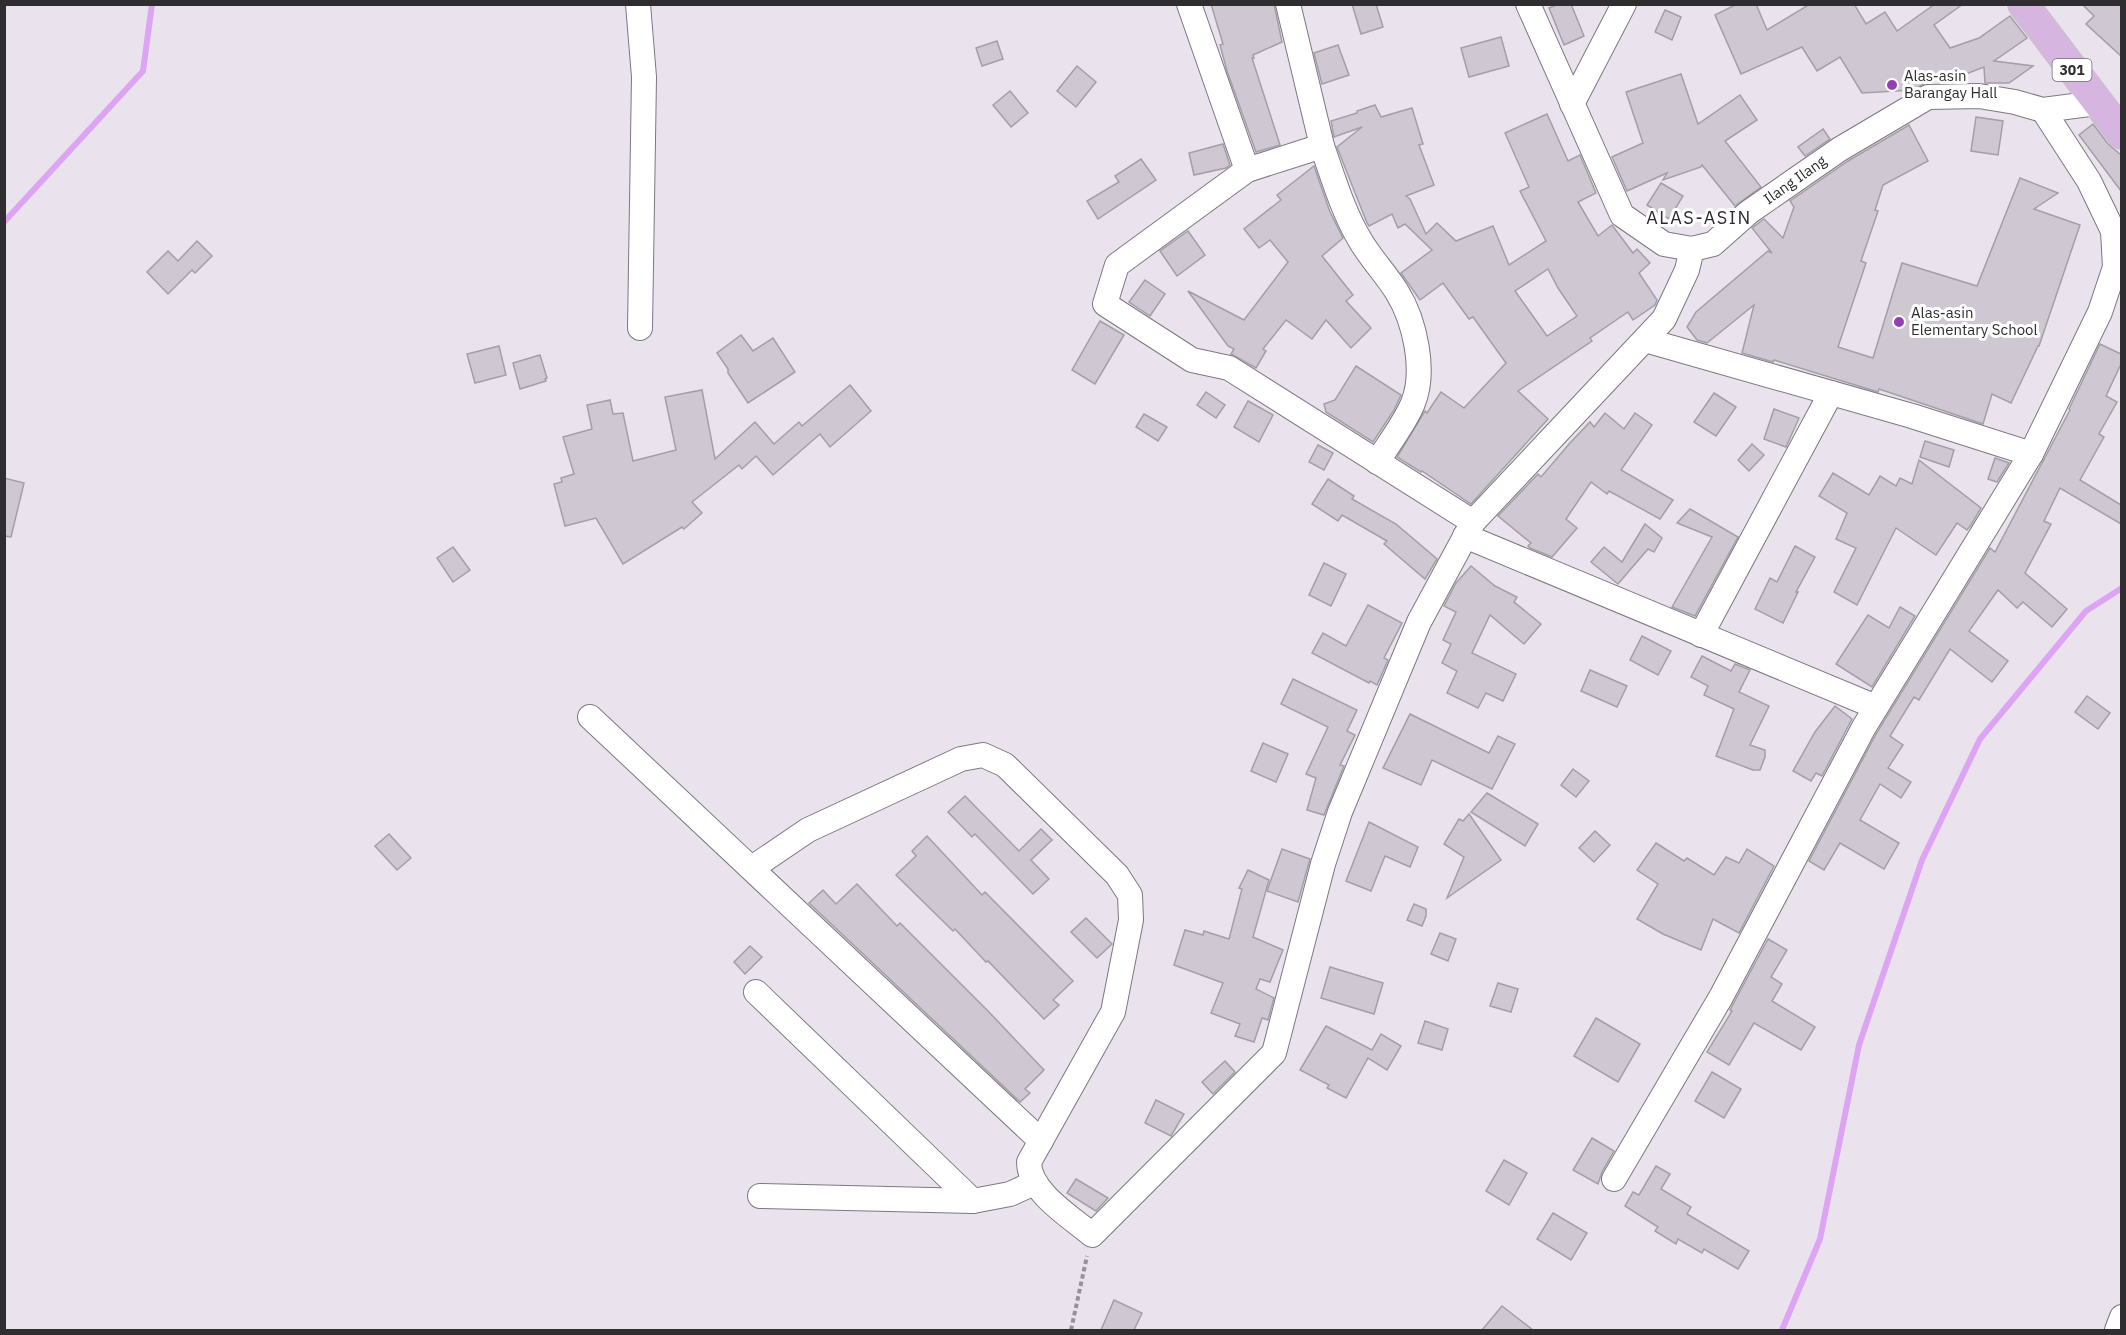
<svg xmlns="http://www.w3.org/2000/svg" width="2126" height="1335" font-family="'IBM Plex Sans',sans-serif">
<rect width="100%" height="100%" fill="#eae3ed"/>
<g fill="none" stroke-linecap="round" stroke-linejoin="round">
<g stroke="#dda4f4" stroke-width="6">
<path d="M4,222l139,-151 9,-67"/>
<path d="M1782,1330l38,-91 39,-194 63,-185 58,-121 106,-128 36,-23"/>
</g>
</g>
<g fill="#cfc8d2" stroke="#a59ea8" stroke-width="1.5" fill-rule="evenodd">
<path d="M1211,4h63l8,38 -29,13 1,3h-2l28,87 -24,7 -29,-81 -7,-26 3,-1z"/>
<path d="M1352,4h24l7,23 -22,7z"/>
<path d="M1559,4h12l13,32 -20,9 -15,-37z"/>
<path d="M1737,4h19l11,26 43,-26h44l12,20 19,-12 12,19 38,-27h28l-29,21 16,23 29,-10 31,-22 17,22 -33,23 39,5 -24,17h-24l-1,-16 -39,15 -6,1 -2,-6 -24,13 -51,3 -22,-36 -23,14 -15,-24 -61,27 -26,-59z"/>
<path d="M2082,4h39v52l-35,-32 8,-8z"/>
<path d="M1665,10l16,7 -9,23 -17,-8z"/>
<path d="M1501,37l8,29 -40,11 -8,-29z"/>
<path d="M997,41l6,18 -21,7 -6,-18z"/>
<path d="M1338,45l11,30 -27,9 -8,-31z"/>
<path d="M1077,66l19,16 -20,25 -19,-16z"/>
<path d="M1681,74l17,50 42,-29 17,25 -32,21 36,46 -26,19 -33,-41 -1,2 -38,13 4,-7 -40,18 -15,-34 31,-14 -17,-51z"/>
<path d="M1010,91l18,22 -17,14 -18,-22z"/>
<path d="M1375,105l6,12 31,-9 11,36 -4,1 15,40 -28,11 4,3 16,35 11,-11 19,18 37,-15 16,39 37,-24 -26,-50 9,-4 -24,-54 42,-19 21,47 12,-6 16,38 -18,9 20,34 14,-11 21,28 4,-4 13,14 -11,10 18,27 -2,5 -22,15 -5,-8 -38,26 2,3 -74,50 30,28 -77,85 -49,-33 -1,1 -24,-15 28,-46 2,2 14,-21 23,16 42,-45 -33,-46 -4,2 -26,-36 -23,17 -19,-27 31,-23 -27,-26 -7,4 -6,-14 -23,12 -2,-3 -30,-76 25,-20 -28,10 -3,-16 26,-8v-2zM1548,269l10,19 19,28 -30,20 -32,-45z"/>
<path d="M1976,117l27,4 -5,34 -27,-4z"/>
<path d="M2093,124l15,20 13,11v36l-42,-56z"/>
<path d="M1909,125l19,36 -45,24 -8,25 3,1 -17,50 5,2 -28,84 35,11 29,-95 75,23 43,-108 38,15 -24,16 46,16 -41,121h-1l-27,57 -19,-9 -9,30 -104,-35 -1,3 -104,-32 -1,2 -31,-9 12,-48 -47,38 -10,-3 -10,-13 9,-15 72,-61 4,2 -20,-25 12,-9 19,19 11,-31 -4,-6 58,-40z"/>
<path d="M1823,129l7,10 -25,17 -7,-9z"/>
<path d="M1223,144l7,21 -4,3 -32,7 -5,-22z"/>
<path d="M1141,159l15,21 -58,39 -11,-18 32,-19 -4,-6z"/>
<path d="M1314,166l16,46 13,26 -21,18 31,39 -7,6 25,27 -20,20 -25,-28 -14,19 -26,-19 -23,29 3,2 -10,17 -25,-14 3,-5 -6,-3 -40,-55 56,29 44,-58 -18,-22 -11,8 -15,-19 37,-29 -4,-5z"/>
<path d="M1661,183l22,13 -14,23 -22,-14z"/>
<path d="M1188,231l17,24 -28,21 -17,-25z"/>
<path d="M197,241l15,15 -17,17 -3,-3 -24,24 -21,-22 21,-21 10,10z"/>
<path d="M1145,280l20,14 -15,22 -21,-14z"/>
<path d="M1100,321l24,14 -29,49 -23,-14z"/>
<path d="M741,335l12,16 20,-13 22,34 -47,31 -20,-30v-4l-11,-16z"/>
<path d="M2100,344l21,10v10l-15,32 11,6 -18,32 5,3 -24,43 41,25v19l-61,-36 -16,33 7,3 -26,49 42,36 -15,18 -29,-25 -6,6 -19,-18 -29,41 39,30 -16,21 -42,-33 -31,51 -5,-3 -24,39 13,9 -15,23 23,14 -10,16 -21,-14 -20,36 39,23 -15,26 -44,-26 -16,27 -15,-9 67,-127 114,-186 5,4 75,-142 -1,-1z"/>
<path d="M499,346l7,29 -31,8 -8,-29z"/>
<path d="M540,355l7,23 -2,1 1,2 -26,8 -7,-26z"/>
<path d="M1356,366l45,29 -7,15 -21,32 -47,-30 -2,-8 11,-4z"/>
<path d="M850,385l21,26 -41,36 -10,-13 -47,41 -17,-19 -14,13 -3,-4 -47,37 10,11 -18,16 -2,-2 -59,37 -27,-46 -31,8 -11,-42 8,-2 -1,-4 13,-4 -11,-37 29,-8 -5,-24 23,-5 3,14 10,-1 10,48 43,-11 -11,-53 37,-7 13,69 40,-37 19,22 25,-22 3,4z"/>
<path d="M1206,392l19,13 -9,13 -19,-13z"/>
<path d="M1714,393l22,14 -20,29 -22,-14z"/>
<path d="M1248,401l25,14 -14,27 -25,-15z"/>
<path d="M1774,409l25,9 -13,29 -22,-8z"/>
<path d="M1605,413l19,16 11,-16 17,12 -31,45 52,30 -13,19 -51,-28 -2,3 -16,-12 -25,37 11,9 -25,29 -22,-9 -2,-2 3,-3 -33,-27 40,-42 3,3 29,-34 20,-21 4,5z"/>
<path d="M1144,414l23,13 -9,14 -22,-14z"/>
<path d="M1925,441l29,9 -5,17 -29,-10z"/>
<path d="M1752,444l12,11 -15,16 -11,-11z"/>
<path d="M1318,445l15,8 -9,17 -15,-8z"/>
<path d="M1995,458l14,5 -12,19 -9,-3z"/>
<path d="M1919,460l62,48 -10,17 -4,5 -10,-7 -21,32 -40,-27 -39,77 -23,-13 22,-44 -20,-9 11,-26 -28,-17 14,-23 36,22 11,-19 16,10 4,-8 12,6z"/>
<path d="M4,478l20,5 -13,54 -7,-1z"/>
<path d="M1328,479l26,17 -2,3 44,25 41,35 -12,20 -41,-35 3,-3 -45,-26 -4,6 -26,-17z"/>
<path d="M1690,509l48,28 -43,79 -23,-9 40,-70 -35,-14z"/>
<path d="M1645,524l17,14 -8,14 -6,-3 -30,35 -27,-22 13,-15 18,15z"/>
<path d="M1795,546l20,11 -19,35h2l-15,31 -28,-14 15,-31 7,4z"/>
<path d="M453,547l17,23 -17,12 -16,-24z"/>
<path d="M1324,563l22,11 -15,32 -22,-11z"/>
<path d="M1471,566l24,20 22,11 -3,5 27,22 -17,20 -34,-29 -18,38 44,21 -13,27 -17,-8 -8,15 -31,-15 10,-22 -15,-8 9,-19 -8,-4 13,-28 -12,-6 12,-23z"/>
<path d="M1368,605l34,18 -18,35 4,2 -11,25 -7,-4 -1,2 -57,-30 11,-20 23,13z"/>
<path d="M1900,607l15,9 -43,71 -36,-23 32,-49 21,13z"/>
<path d="M1642,636l29,15 -13,24 -28,-15z"/>
<path d="M1702,656l29,15 4,-7 15,6 -11,22 30,14 -19,39 15,5v7l-5,13h-7l-37,-14 18,-47 -30,-14 4,-9 -17,-9z"/>
<path d="M1590,670l37,16 -10,21 -36,-16z"/>
<path d="M1293,679l64,31 -10,21 8,4 -15,30 4,1 -20,49 -17,-5 9,-32 -10,-4 22,-47 -47,-23z"/>
<path d="M2087,696l23,17 -12,16 -23,-17z"/>
<path d="M1835,706l17,13 -30,57 -6,-3 -5,8 -18,-10 22,-39z"/>
<path d="M1410,714l79,39 9,-17 17,8 -23,45 -60,-29 -11,25 -38,-17z"/>
<path d="M1263,743l25,11 -12,28 -25,-11z"/>
<path d="M1573,769l16,12 -13,16 -15,-12z"/>
<path d="M1487,793l51,31 -13,22 -54,-34z"/>
<path d="M965,796l54,55 22,-22 11,11 -21,20 18,19 -16,15 -58,-60 -3,3 -24,-25z"/>
<path d="M1469,814l32,46 -54,38 17,-41 -20,-13 15,-25 4,2z"/>
<path d="M1369,822l49,25 -8,20 -25,-11 -14,35 -25,-10z"/>
<path d="M1595,831l15,14 -16,17 -15,-14z"/>
<path d="M389,834l22,24 -14,12 -22,-24z"/>
<path d="M927,836l55,59 3,-3 88,89 -20,19 6,5 -15,14 -56,-58 -2,1 -31,-33 -2,2 -57,-56 20,-19 -4,-5z"/>
<path d="M1656,843l28,18 3,-3 27,17 12,-18 13,6 8,-14 27,17 -35,67 -26,-14 -12,31 -38,-16 -26,-15 21,-35 -21,-14z"/>
<path d="M1282,849l28,10 -12,43 -31,-11z"/>
<path d="M1248,870l21,10 -16,57 30,13 -13,32 -10,-3 -4,10 18,9 -6,22 -6,-2 -8,24 -19,-6 5,-12 -29,-11 12,-30 -49,-18 11,-35 18,5 1,-4 25,8 13,-50 -3,-1z"/>
<path d="M857,884l40,42 3,-3 88,88 56,59 -19,19 5,4 -10,9 -211,-199 14,-13 13,14z"/>
<path d="M1414,904l12,5v7l-4,10 -15,-6z"/>
<path d="M1086,918l26,26 -15,14 -26,-26z"/>
<path d="M1440,933l16,6 -8,22 -17,-7z"/>
<path d="M1768,939l19,11 -16,27 11,7 -10,17 43,26 -14,23 -47,-27 -25,42 -22,-13 25,-41 -2,-1z"/>
<path d="M750,946l12,11 -17,17 -11,-12z"/>
<path d="M1330,967l53,16 -9,31 -53,-16z"/>
<path d="M1498,983l20,6 -7,23 -21,-6z"/>
<path d="M1596,1018l44,26 -22,38 -44,-26z"/>
<path d="M1425,1021l23,8 -6,21 -24,-7z"/>
<path d="M1326,1026l46,24 9,-16 20,12 -14,24 -19,-12 -22,40 -19,-10 2,-3 -29,-15z"/>
<path d="M1225,1061l10,11 -22,22 -11,-12z"/>
<path d="M1712,1072l29,17 -17,29 -29,-17z"/>
<path d="M1156,1100l28,14 -13,22 -26,-13z"/>
<path d="M1592,1138l22,13 -12,21 -4,12 -25,-14z"/>
<path d="M1504,1160l23,13 -18,32 -23,-14z"/>
<path d="M1656,1166l14,8 -9,15 30,18 -4,7 62,37 -11,18 -34,-20 -2,4 -24,-14 -2,5 -21,-13 3,-4 -33,-21 8,-14 6,3z"/>
<path d="M1076,1179l32,19 -12,13 -29,-18z"/>
<path d="M1553,1213l34,20 -16,27 -34,-21z"/>
<path d="M1114,1300l28,13 -8,17h-33z"/>
<path d="M1502,1306l31,24h-51z"/>
</g>
<g fill="none" stroke-linecap="round" stroke-linejoin="round">
<g stroke="#7e7781" stroke-width="26">
<g id="minor">
<path d="M638,4l6,73 -4,251"/>
<path d="M1189,4l58,166"/>
<path d="M1288,4l34,142 -75,24 -130,95 -12,39 87,56 37,8 244,154"/>
<path d="M1528,4l94,211 42,29 28,5 21,-5 36,-32 91,-63 88,-52 51,-1 36,6 28,8 54,-7"/>
<path d="M1572,104l52,-100"/>
<path d="M1322,146c11,31 21,66 38,94 11,19 26,34 37,52 18,29 29,79 16,111 -7,18 -25,42 -36,59"/>
<path d="M1645,340l267,76 119,38"/>
<path d="M1465,536l411,171"/>
<path d="M1701,635l130,-242"/>
<path d="M590,717l451,424"/>
<path d="M752,868l56,-38 153,-71 22,-4 22,10 112,110 13,20 1,25 -18,92 -84,150c0,30 42,55 63,73l182,-182 49,-189 17,-52 79,-190 54,-100 191,-203 23,-49 5,-21"/>
<path d="M756,992l217,209"/>
<path d="M1614,1179l107,-182 143,-270 167,-273 69,-142 15,-45 -2,-36 -24,-50 -46,-71"/>
<path d="M760,1196l213,5 37,-7 24,-11"/>
<path d="M2117,1330l5,-13"/>
</g>
</g>
<g stroke="#c5c4c5" stroke-width="32">
<path id="major" d="M2023,4l99,130"/>
</g>
<path stroke="#969198" stroke-width="4" stroke-dasharray="4.5 3" stroke-linecap="butt" d="M1071,1330l16,-74"/>
<use href="#minor" stroke="#fff" stroke-width="24"/>
<use href="#major" stroke="#d6b6e1" stroke-width="30"/>
</g>
<g fill="#9341b0" stroke="#fff" stroke-width="2">
<circle cx="1892" cy="85" r="6"/>
<circle cx="1899" cy="322" r="6"/>
</g>
<g text-anchor="middle" stroke-width="6" stroke-linejoin="round" paint-order="stroke">
<rect fill="#fff" stroke="#6e6c6f" stroke-width="1.5" x="2052.5" y="59" width="39" height="22" rx="4.5"/>
<g font-size="14" font-weight="bold" fill="#302d31">
<text x="2072" y="75">301</text>
</g>
<g font-size="15" fill="#302d31" stroke="#fff" text-anchor="start">
<text x="1904" y="81">Alas-asin<tspan x="1904" dy="17">Barangay Hall</tspan></text>
<text x="1911" y="318">Alas-asin<tspan x="1911" dy="17">Elementary School</tspan></text>
</g>
<g font-size="15" fill="#302d31" stroke="#fff">
<text transform="translate(1795 180) rotate(-35)" y="5">Ilang Ilang</text>
</g>
<g font-size="18" letter-spacing="1.5" fill="#2e2931" stroke="#fff">
<text x="1699" y="224">ALAS-ASIN</text>
</g>
</g>
<rect width="2126" height="1335" fill="none" stroke="#302d31" stroke-width="12"/>
</svg>
